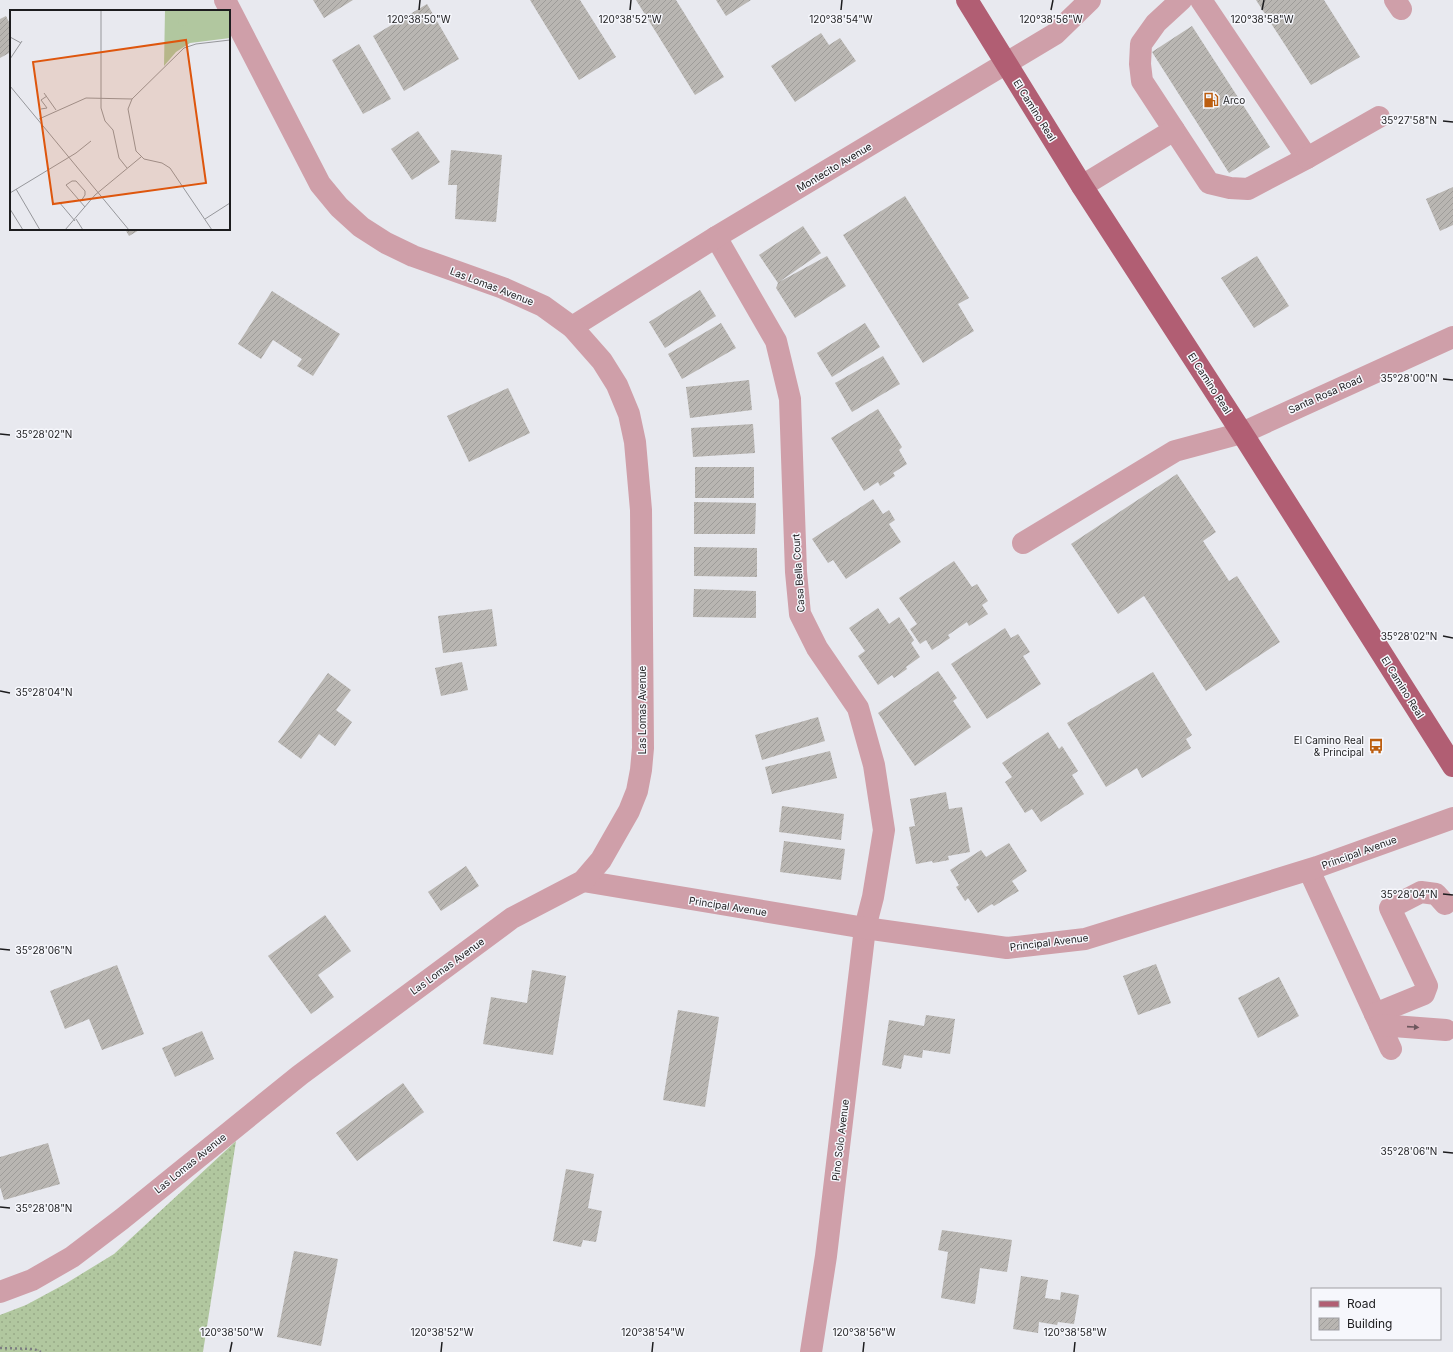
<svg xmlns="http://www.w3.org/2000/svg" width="1453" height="1352" font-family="Inter,sans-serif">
<defs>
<pattern id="grass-dots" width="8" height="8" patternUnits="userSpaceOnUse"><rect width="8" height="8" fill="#b1c79f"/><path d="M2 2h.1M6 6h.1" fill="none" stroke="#98aa88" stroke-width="1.8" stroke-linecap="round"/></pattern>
<pattern id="building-hatch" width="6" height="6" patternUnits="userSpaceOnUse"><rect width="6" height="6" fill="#b9b6b2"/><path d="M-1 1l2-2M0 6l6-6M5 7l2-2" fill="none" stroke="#9e9c99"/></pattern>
</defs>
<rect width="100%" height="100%" fill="#e8e9ef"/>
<path fill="url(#grass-dots)" d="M236,1141l-33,211h-203v-37l26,-10 39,-21 49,-30z"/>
<g fill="url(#building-hatch)">
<path d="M313,0h40l-29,18z"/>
<path d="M530,0h50l36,57 -37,23z"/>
<path d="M636,0h40l48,77 -29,18z"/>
<path d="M716,0h35l-25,16z"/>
<path d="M1256,0h68l36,57 -49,28z"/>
<path d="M427,4l32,55 -55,32 -31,-55z"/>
<path d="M6,16l5,10v26l-11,6v-39z"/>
<path d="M1192,26l78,121 -41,26 -77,-121z"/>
<path d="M821,33l8,12 11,-7 16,23 -61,41 -24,-36z"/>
<path d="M359,44l32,55 -28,15 -31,-54z"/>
<path d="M418,131l22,31 -28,18 -21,-31z"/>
<path d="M451,150l51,5 -6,67 -41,-3 2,-34h-9z"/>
<path d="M1453,187v38l-13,6 -14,-32z"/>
<path d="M905,196l64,102 -11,6 16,27 -51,32 -80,-128z"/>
<path d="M803,226l18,27 -42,29 48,-26 19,30 -51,32 -19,-30 2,-5 -19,-28z"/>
<path d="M125,229h16l-12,7z"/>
<path d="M1257,256l32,50 -35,22 -33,-50z"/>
<path d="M700,290l16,26 -51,32 -16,-26z"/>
<path d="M272,291l68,43 -27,42 -16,-10 5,-7 -29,-19 -12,19 -23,-15z"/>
<path d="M721,323l15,25 -54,31 -14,-25z"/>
<path d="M865,323l15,24 -48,30 -15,-24z"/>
<path d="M883,356l17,28 -48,28 -17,-29z"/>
<path d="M749,380l3,30 -62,8 -4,-31z"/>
<path d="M508,388l22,45 -61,29 -22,-46z"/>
<path d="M878,409l24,38 -3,3 8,14 -14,9 2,3 -15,10 -2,-4 -14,9 -33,-53z"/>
<path d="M753,424l2,29 -62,4 -2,-29z"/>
<rect x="695" y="467" width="59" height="31"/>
<path d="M1177,474l39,58 -13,9 26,40 8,-5 43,66 -74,49 -62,-95 -26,18 -47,-70z"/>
<path d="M873,499l10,15 6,-4 6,10 -6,4 12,18 -55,37 -13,-19 -5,3 -16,-24z"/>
<path d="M694,502l62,1 -1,31h-61z"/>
<path d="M694,547l63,1v29l-63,-1z"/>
<path d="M954,561l18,26 5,-3 11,17 -6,4 6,9 -19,12 -2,-4 -19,13 2,3 -18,12 -6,-10 -6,4 -10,-15 7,-5 -18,-26z"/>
<path d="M694,589l62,2v27l-63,-1z"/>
<path d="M878,608l11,16 10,-7 15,23 -3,3 9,14 -14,10 1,2 -13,9 -2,-3 -14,10 -20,-29 7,-5 -16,-23z"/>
<path d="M492,609l5,37 -54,7 -5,-37z"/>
<path d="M1005,628l6,10 7,-4 12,18 -7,4 18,28 -54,35 -36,-55z"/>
<path d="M462,662l6,28 -27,6 -6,-28z"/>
<path d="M938,671l19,27 -4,3 18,26 -56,39 -37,-53z"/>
<path d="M1153,672l39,63 -6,4 5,9 -49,30 -5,-10 -31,19 -39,-64z"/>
<path d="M328,673l23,17 -15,20 16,12 -17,24 -16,-12 -18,25 -23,-17z"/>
<path d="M818,717l7,24 -63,19 -7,-25z"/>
<path d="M1048,732l11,17 3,-3 16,25 -6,4 12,19 -43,28 -9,-13 -7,4 -20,-31 7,-5 -10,-14z"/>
<path d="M830,751l7,27 -65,16 -7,-27z"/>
<path d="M946,792l3,17 13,-2 8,45 -22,4 1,4 -16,3 -1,-2 -16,3 -7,-37 6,-1 -5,-27z"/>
<path d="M782,806l62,8 -3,26 -62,-8z"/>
<path d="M784,841l61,8 -4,31 -61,-8z"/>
<path d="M1009,843l18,28 -15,10 7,10 -25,15 -2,-2 -14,9 -10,-15 -3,3 -9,-14 3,-2 -9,-15 31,-20 5,7z"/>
<path d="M466,866l13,20 -38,25 -13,-19z"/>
<path d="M325,915l26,36 -33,24 16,22 -23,17 -43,-58z"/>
<path d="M1156,964l15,39 -33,12 -15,-39z"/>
<path d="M117,965l27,69 -42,16 -13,-31 -24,10 -15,-38z"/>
<path d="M532,970l34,6 -13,79 -70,-11 8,-47 36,6z"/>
<path d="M1279,977l20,39 -41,22 -20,-40z"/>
<path d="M678,1010l41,7 -14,90 -42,-7z"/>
<path d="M926,1015l29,4 -5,35 -27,-4 -1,8 -18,-3 -3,14 -19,-4 7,-45 35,6z"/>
<path d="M202,1031l12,28 -39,18 -13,-29z"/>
<path d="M403,1083l21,29 -67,49 -21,-28z"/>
<path d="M48,1143l12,41 -56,16 -4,-13v-30z"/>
<path d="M566,1169l28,5 -6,34 14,3 -6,31 -13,-2 -2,7 -28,-6z"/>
<path d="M942,1230l70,10 -5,32 -27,-4 -5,36 -34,-6 7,-46 -10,-2z"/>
<path d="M294,1251l44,8 -17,87 -44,-9z"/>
<path d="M1021,1276l27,4 -3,18 15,2 1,-8 18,3 -5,29 -16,-2 -1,3 -18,-3 -1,11 -25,-4z"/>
</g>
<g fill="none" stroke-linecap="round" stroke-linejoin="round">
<path stroke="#7c7d81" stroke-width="2.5" stroke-dasharray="2 3" stroke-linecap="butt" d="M0,1348l34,1 7,3"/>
<g stroke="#cf9fa9" stroke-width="22">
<path d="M1181,0l-25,23 -15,21 -1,20 2,17 67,102 21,5 18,1 59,-31 -106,-158"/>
<path d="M1395,0l6,9"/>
<path d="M1307,158l72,-41"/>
<path d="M1082,186l92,-56"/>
<path d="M716,237l60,104 14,58 6,173 4,42 17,34 41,60 16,57 10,65 -11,67 -8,31 -39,328 -15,96"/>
<path d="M572,327l144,-90 339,-203 35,-34"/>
<path d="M1023,543l152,-92 67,-18 211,-96"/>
<path d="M1309,870l82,179"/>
<path d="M583,881l282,47 142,20 78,-9 232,-72 136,-49"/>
<path d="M1375,1014l49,-20 3,-8 -37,-78 31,-16 15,2 9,10"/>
<path d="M1380,1025l66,5"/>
<path d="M0,1292l32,-12 40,-23 50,-38 178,-144 212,-157 71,-37 18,-21 28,-49 8,-20 4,-21 2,-22 -2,-238 -6,-68 -6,-28 -12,-29 -15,-24 -30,-34 -29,-21 -40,-18 -90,-32 -27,-13 -25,-16 -22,-20 -19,-23 -95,-184"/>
</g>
<path stroke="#b15e73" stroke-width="22" d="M967,0l115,186 160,247 211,333"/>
</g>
<defs><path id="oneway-solid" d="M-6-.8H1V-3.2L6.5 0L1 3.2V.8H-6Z"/></defs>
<use fill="#6d575d" href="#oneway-solid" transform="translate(1413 1027) rotate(4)"/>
<path fill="none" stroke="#1c1c1e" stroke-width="1.5" d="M419,10l1,-10M630,10l1,-10M841,10l1,-10M1051,10l2,-10M1262,10l2,-10M1443,121l10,1M1443,379l10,1M0,434l10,1M1443,636l10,2M0,691l10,2M1443,894l10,1M0,949l10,1M1443,1152l10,1M0,1207l10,1M230,1352l2,-10M441,1352l1,-10M652,1352l1,-10M863,1352l1,-10M1074,1352l1,-10"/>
<defs>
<g id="fuel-bare" transform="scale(1.2)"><path d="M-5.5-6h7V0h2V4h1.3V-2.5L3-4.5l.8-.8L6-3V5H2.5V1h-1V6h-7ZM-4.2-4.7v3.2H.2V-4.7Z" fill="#bc5e0f" stroke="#f6f7fc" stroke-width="2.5" paint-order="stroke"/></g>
<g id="bus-bare" transform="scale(1.2)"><path d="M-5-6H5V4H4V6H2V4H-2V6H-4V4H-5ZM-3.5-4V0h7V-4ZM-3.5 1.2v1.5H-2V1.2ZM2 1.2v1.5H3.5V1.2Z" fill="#bc5e0f" stroke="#f6f7fc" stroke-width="2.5" paint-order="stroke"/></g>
</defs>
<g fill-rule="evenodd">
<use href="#fuel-bare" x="1211" y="100"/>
<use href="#bus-bare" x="1376" y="746"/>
</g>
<g text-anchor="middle" stroke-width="3" stroke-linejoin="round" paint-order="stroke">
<g font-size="10" fill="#1c1c1e" stroke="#f6f7fc" text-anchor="start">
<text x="1223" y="104">Arco</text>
<text x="1364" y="744" text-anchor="end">El Camino Real<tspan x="1364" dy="12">&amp; Principal</tspan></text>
</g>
<g font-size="10" fill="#1c1c1e" stroke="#f6f7fc">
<text transform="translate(1035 110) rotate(58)" y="4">El Camino Real</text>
<text transform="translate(834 167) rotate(-31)" y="4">Montecito Avenue</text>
<text transform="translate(492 286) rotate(21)" y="4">Las Lomas Avenue</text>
<text transform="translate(1210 383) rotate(57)" y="4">El Camino Real</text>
<text transform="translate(1325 394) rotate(-24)" y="4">Santa Rosa Road</text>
<text transform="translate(798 573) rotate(-94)" y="4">Casa Bella Court</text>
<text transform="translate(1403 687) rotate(58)" y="4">El Camino Real</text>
<text transform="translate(642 710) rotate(-90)" y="4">Las Lomas Avenue</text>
<text transform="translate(1359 852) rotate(-20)" y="4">Principal Avenue</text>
<text transform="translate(728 906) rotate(9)" y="4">Principal Avenue</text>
<text transform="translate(1049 942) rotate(-7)" y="4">Principal Avenue</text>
<text transform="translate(447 966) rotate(-36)" y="4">Las Lomas Avenue</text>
<text transform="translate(840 1140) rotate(-83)" y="4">Pino Solo Avenue</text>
<text transform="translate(190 1163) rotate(-39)" y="4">Las Lomas Avenue</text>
</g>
</g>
<g transform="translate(10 10)">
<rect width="220" height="220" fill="#e8e9ef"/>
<path d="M155,0h65v28l-40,5 -14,9 -12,14z" fill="#b1c79f"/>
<path d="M168 11a5 5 0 1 1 10 0a5 5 0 1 1-10 0Z" fill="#b1c79f"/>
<path fill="none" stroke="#96979b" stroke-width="1" d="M91,0v98l4,13 8,9 6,28 8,10M0,27l11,6M0,49l12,-18M0,76l119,144M34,83l12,17M31,99l6,-1 -6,-8 6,-4M29,109l47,-21 46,1M6,179l24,41M0,183l66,-40 15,-12M71,191l4,-6v-4l-9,-10h-4l-6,4 19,22M49,192l16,19M0,199l13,21M66,209l7,11M195,209l25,-16M55,220l30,-35 46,-38M202,220l-42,-62 -8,-5 -18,-4 -8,-8 -8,-42 4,-10 52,-51 12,-4 34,-4"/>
<path fill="#de560d" fill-opacity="0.15" stroke="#de560d" stroke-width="2" d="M176,30l20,143 -153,21 -20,-142z"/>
<rect width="220" height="220" fill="none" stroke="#1c1c1e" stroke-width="2"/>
</g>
<g font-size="10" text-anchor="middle" fill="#1c1c1e" stroke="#f6f7fc" stroke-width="3" stroke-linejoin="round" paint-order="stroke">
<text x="419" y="23">120°38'50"W</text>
<text x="630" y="23">120°38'52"W</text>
<text x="841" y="23">120°38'54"W</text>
<text x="1051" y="23">120°38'56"W</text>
<text x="1262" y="23">120°38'58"W</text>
<text x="1409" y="124">35°27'58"N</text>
<text x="1409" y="382">35°28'00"N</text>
<text x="44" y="438">35°28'02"N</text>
<text x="1409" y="640">35°28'02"N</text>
<text x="44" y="696">35°28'04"N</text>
<text x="1409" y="898">35°28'04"N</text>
<text x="44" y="954">35°28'06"N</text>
<text x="1409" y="1155">35°28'06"N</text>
<text x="44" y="1212">35°28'08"N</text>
<text x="232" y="1336">120°38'50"W</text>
<text x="442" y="1336">120°38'52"W</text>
<text x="653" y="1336">120°38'54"W</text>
<text x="864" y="1336">120°38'56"W</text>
<text x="1075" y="1336">120°38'58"W</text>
</g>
<rect x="1311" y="1288" width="130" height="52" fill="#f6f7fc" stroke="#9f9fa3"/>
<rect x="1319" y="1301" width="20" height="6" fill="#b15e73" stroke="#9f9fa3"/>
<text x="1347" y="1308" font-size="12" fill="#1c1c1e">Road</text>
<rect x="1319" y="1318" width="20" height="12" fill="url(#building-hatch)" stroke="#9f9fa3"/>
<text x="1347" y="1328" font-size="12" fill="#1c1c1e">Building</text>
</svg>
